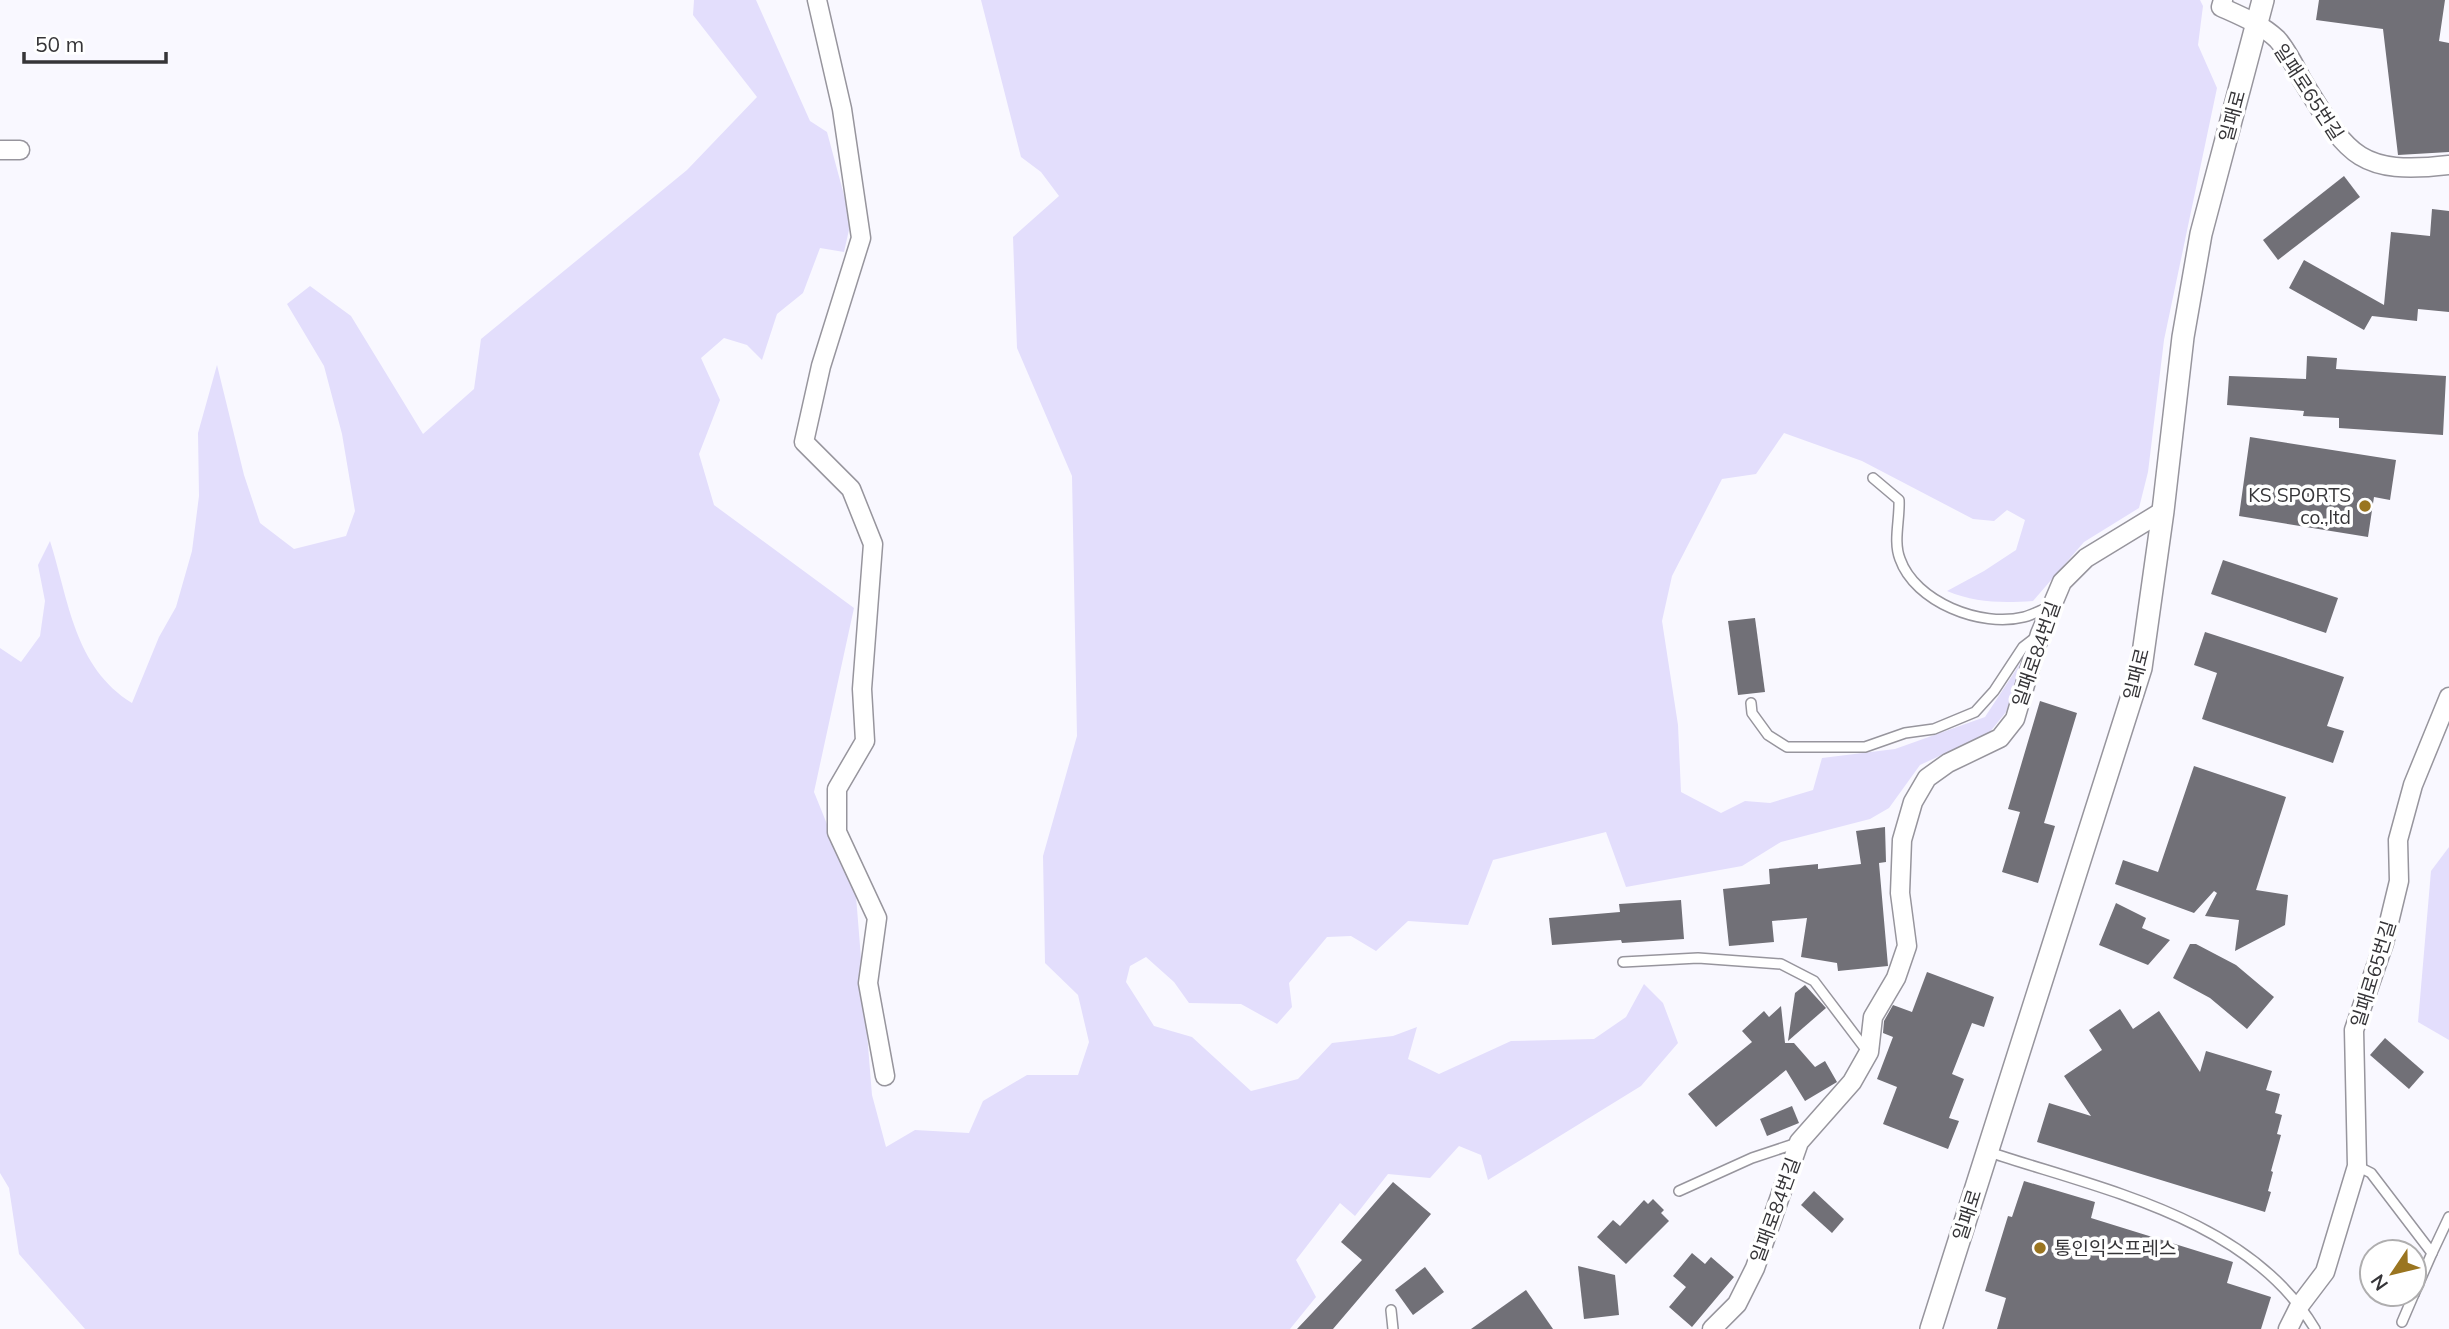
<svg xmlns="http://www.w3.org/2000/svg" width="2449" height="1329" font-family="Mulish,'Noto Sans KR',sans-serif">
<rect width="100%" height="100%" fill="#f9f8ff"/>
<g fill="#e3defc">
<path d="M694,0h62l54,121 17,11 24,89 -7,31 -24,-4 -17,45 -26,21 -15,46 -15,-15 -23,-7 -23,20 19,42 -21,54 15,51 140,103 -40,184 42,104 16,199 14,52 29,-17 54,3 14,-32 44,-26h51l11,-33 -11,-47 -33,-32 -2,-107 34,-120 -5,-260 -55,-128 -4,-111 46,-41 -18,-24 -20,-15 -40,-157h1219l3,6 -5,39 19,43 -53,252 -16,132 -9,36 -55,34 -51,59c-31,2 -57,2 -86,-10l37,-20 32,-21 9,-30 -18,-10 -13,11 -21,-2 -111,-58 -78,-28 -28,41 -34,5 -50,97 -10,45 16,104 3,67 40,21 24,-12 25,2 43,-13 9,-32 73,-9 90,-32 40,-61 -19,56 -17,21 -69,32 -31,43 -19,11 -89,23 -39,24 -116,21 -20,-55 -113,28 -25,65 -60,-4 -32,30 -25,-15 -24,1 -38,46 3,24 -15,17 -36,-20 -52,-1 -15,-21 -28,-25 -16,9 -4,16 28,44 38,11 59,54 47,-12 34,-36 61,-7 24,-9 -9,32 31,15 72,-33 83,-2 32,-22 18,-33 19,19 15,40 -37,43 -153,94 -7,-25 -22,-9 -29,32 -42,-4 -33,42 -15,-13 -44,57 20,37 -26,32h-1205l-66,-75 -10,-66 -9,-15v-525l21,14 19,-26 5,-35 -7,-36 12,-24c19,60 24,126 82,162l27,-66 17,-30 16,-56 7,-55 -1,-63 19,-68 27,110 16,48 34,26 52,-13 9,-25 -13,-77 -18,-68 -37,-62 23,-18 41,30 72,118 51,-45 7,-50 206,-169 70,-73 -64,-82z"/>
<path d="M2449,847v193l-31,-18 13,-151z"/>
</g>
<g fill="#717077">
<path d="M2319,0h126l-6,41 10,2v109l-51,3 -15,-126 -67,-9z"/>
<path d="M2344,176l16,21 -82,63 -15,-20z"/>
<path d="M2432,209l17,2v101l-31,-3 -1,12 -45,-5 -8,14 -75,-42 15,-28 80,45 7,-73 39,4z"/>
<path d="M2307,356l30,2 -1,11 110,7 -3,59 -104,-7v-10l-36,-2 1,-5 -77,-6 2,-29 77,3z"/>
<path d="M2250,437l146,23 -6,40 -16,-3 -6,40 -129,-21z"/>
<path d="M2223,560l115,38 -12,35 -115,-39z"/>
<path d="M1755,618l10,74 -27,3 -10,-74z"/>
<path d="M2205,632l139,45 -17,49 17,5 -11,32 -131,-44 15,-46 -23,-8z"/>
<path d="M2040,701l37,12 -33,110 11,3 -17,57 -36,-11 18,-60 -12,-3z"/>
<path d="M2194,766l92,31 -30,93 32,5 -3,30 -50,26 4,-31 -34,-4 12,-23 -3,-2 -20,22 -79,-29 8,-24 35,12z"/>
<path d="M1885,827l1,35 -7,1 9,103 -50,5 -1,-8 -36,-6 6,-39 -35,3 2,21 -45,4 -6,-57 47,-5 -1,-15 49,-5v5l43,-5 -5,-33z"/>
<path d="M1681,900l3,39 -62,4 -1,-3 -69,5 -3,-27 71,-6 -1,-8z"/>
<path d="M2116,903l30,15 -4,10 28,12 -22,25 -49,-20z"/>
<path d="M2190,944h6l40,21 38,32 -27,32 -37,-31 -37,-20z"/>
<path d="M1927,972l67,25 -10,30 -12,-4 -20,51 12,5 -15,39 10,3 -11,28 -65,-25 14,-37 -20,-8 16,-42 -10,-4 1,-12 9,-16 19,7z"/>
<path d="M1805,985l21,23 -38,33 7,-48z"/>
<path d="M1781,1006l4,37h9l21,24 10,-6 12,21 -32,19 -19,-31 -70,57 -28,-33 64,-52 -10,-11 22,-20 5,6z"/>
<path d="M2120,1009l13,20 26,-18 41,61 6,-21 66,20 -6,19 14,4 -5,19 7,2 -5,19 4,1 -10,36 2,1 -5,19 3,1 -6,20 -228,-70 12,-39 42,13 -27,-40 38,-26 -13,-20z"/>
<path d="M2385,1038l39,34 -15,17 -39,-34z"/>
<path d="M1792,1106l7,17 -32,13 -7,-17z"/>
<path d="M2024,1181l71,21 -4,16 142,44 -6,21 44,14 -10,32h-264l9,-31 -21,-7 23,-75 4,1z"/>
<path d="M1393,1182l38,32 -98,115h-36l65,-69 -21,-18z"/>
<path d="M1814,1191l30,28 -12,14 -31,-28z"/>
<path d="M1653,1199l11,11 -3,3 8,8 -43,43 -29,-27 16,-17 7,6 24,-26 4,4z"/>
<path d="M1692,1253l13,11 6,-7 23,20 -42,50 -23,-20 17,-20 -13,-11z"/>
<path d="M1578,1266l37,9 4,40 -35,4z"/>
<path d="M1425,1267l19,25 -31,23 -18,-25z"/>
<path d="M1526,1290l27,39h-82z"/>
</g>
<g fill="none" stroke-linecap="round" stroke-linejoin="round">
<g stroke="#97959d" stroke-width="12">
<g id="service">
<path d="M1873,478l26,22c1,20 -6,41 1,59 15,43 81,69 124,58 8,-2 17,-7 25,-10"/>
<path d="M1751,703l1,10 16,22 19,12h78l40,-14 29,-4 41,-17 19,-21 29,-44 13,-10"/>
<path d="M1623,962l75,-4 83,6 33,17 53,70"/>
<path d="M1989,1152c114,38 260,66 326,177"/>
<path d="M2357,1166l14,7 61,80 -18,41"/>
<path d="M1679,1191l73,-33 45,-15"/>
<path d="M2432,1253l17,-36"/>
<path d="M1391,1310l2,19"/>
<path d="M2402,1322l12,-28"/>
</g>
</g>
<g stroke="#97959d" stroke-width="21">
<g id="minor">
<path d="M817,0l25,109 19,129 -40,128 -17,76 47,47 22,55 -11,145 3,52 -28,48v43l40,86 -9,65 17,93"/>
<path d="M2223,0l-2,7c20,9 40,17 56,32 10,11 18,28 25,41 45,73 54,96 147,85"/>
<path d="M0,150h20"/>
<path d="M1712,1329l25,-25 18,-36 44,-126 53,-60 17,-30 4,-35 23,-39 11,-32 -7,-53 2,-53 11,-38 14,-24 21,-15 52,-25 15,-19 25,-85 22,-52 24,-24 77,-47"/>
<path d="M2288,1329l12,-24 25,-33 32,-106 -3,-136 30,-87 15,-62 -1,-41 15,-55 36,-88"/>
</g>
</g>
<g stroke="#97959d" stroke-width="24">
<path id="tertiary" d="M1931,1329l210,-661 22,-157 20,-174 18,-103 62,-234"/>
</g>
<use href="#service" stroke="#fff" stroke-width="9"/>
<use href="#minor" stroke="#fff" stroke-width="18"/>
<use href="#tertiary" stroke="#fff" stroke-width="21"/>
</g>
<g fill="#9a7520" stroke="#fff" stroke-width="2.5">
<circle cx="2365" cy="506" r="7"/>
<circle cx="2040" cy="1248" r="7"/>
</g>
<g text-anchor="middle" stroke-width="7" stroke-linejoin="round" paint-order="stroke">
<g font-size="19" fill="#363538" stroke="#fff">
<text transform="translate(2309 92) rotate(57)" y="7">일패로65번길</text>
<text transform="translate(2232 116) rotate(-75)" y="7">일패로</text>
<text transform="translate(2036 654) rotate(-71)" y="7">일패로84번길</text>
<text transform="translate(2136 674) rotate(-76)" y="7">일패로</text>
<text transform="translate(2373 974) rotate(-73)" y="7">일패로65번길</text>
<text transform="translate(1775 1210) rotate(-70)" y="7">일패로84번길</text>
<text transform="translate(1967 1215) rotate(-72)" y="7">일패로</text>
</g>
<g font-size="19" fill="#363538" stroke="#fff" text-anchor="end">
<text x="2351" y="502">KS SPORTS<tspan x="2351" dy="22">co.,ltd</tspan></text>
<text x="2054" y="1255" text-anchor="start">통인익스프레스</text>
</g>
</g>
<g transform="translate(2393 1273) rotate(235)"><circle r="33" fill="#ffffff" stroke="#afaeaf" stroke-width="2"/>
<path d="M0-5L12 26L0 18L-12 26Z" fill="#9a7520"/>
<text y="-10" font-size="19" font-weight="bold" text-anchor="middle" fill="#363538">N</text>
</g>
<path d="M24 52v10h142v-10" fill="none" stroke="#363538" stroke-width="3.5"/>
<text x="35" y="52" font-size="21" fill="#363538" stroke="#ffffff" stroke-width="5" paint-order="stroke">50 m</text>
</svg>
